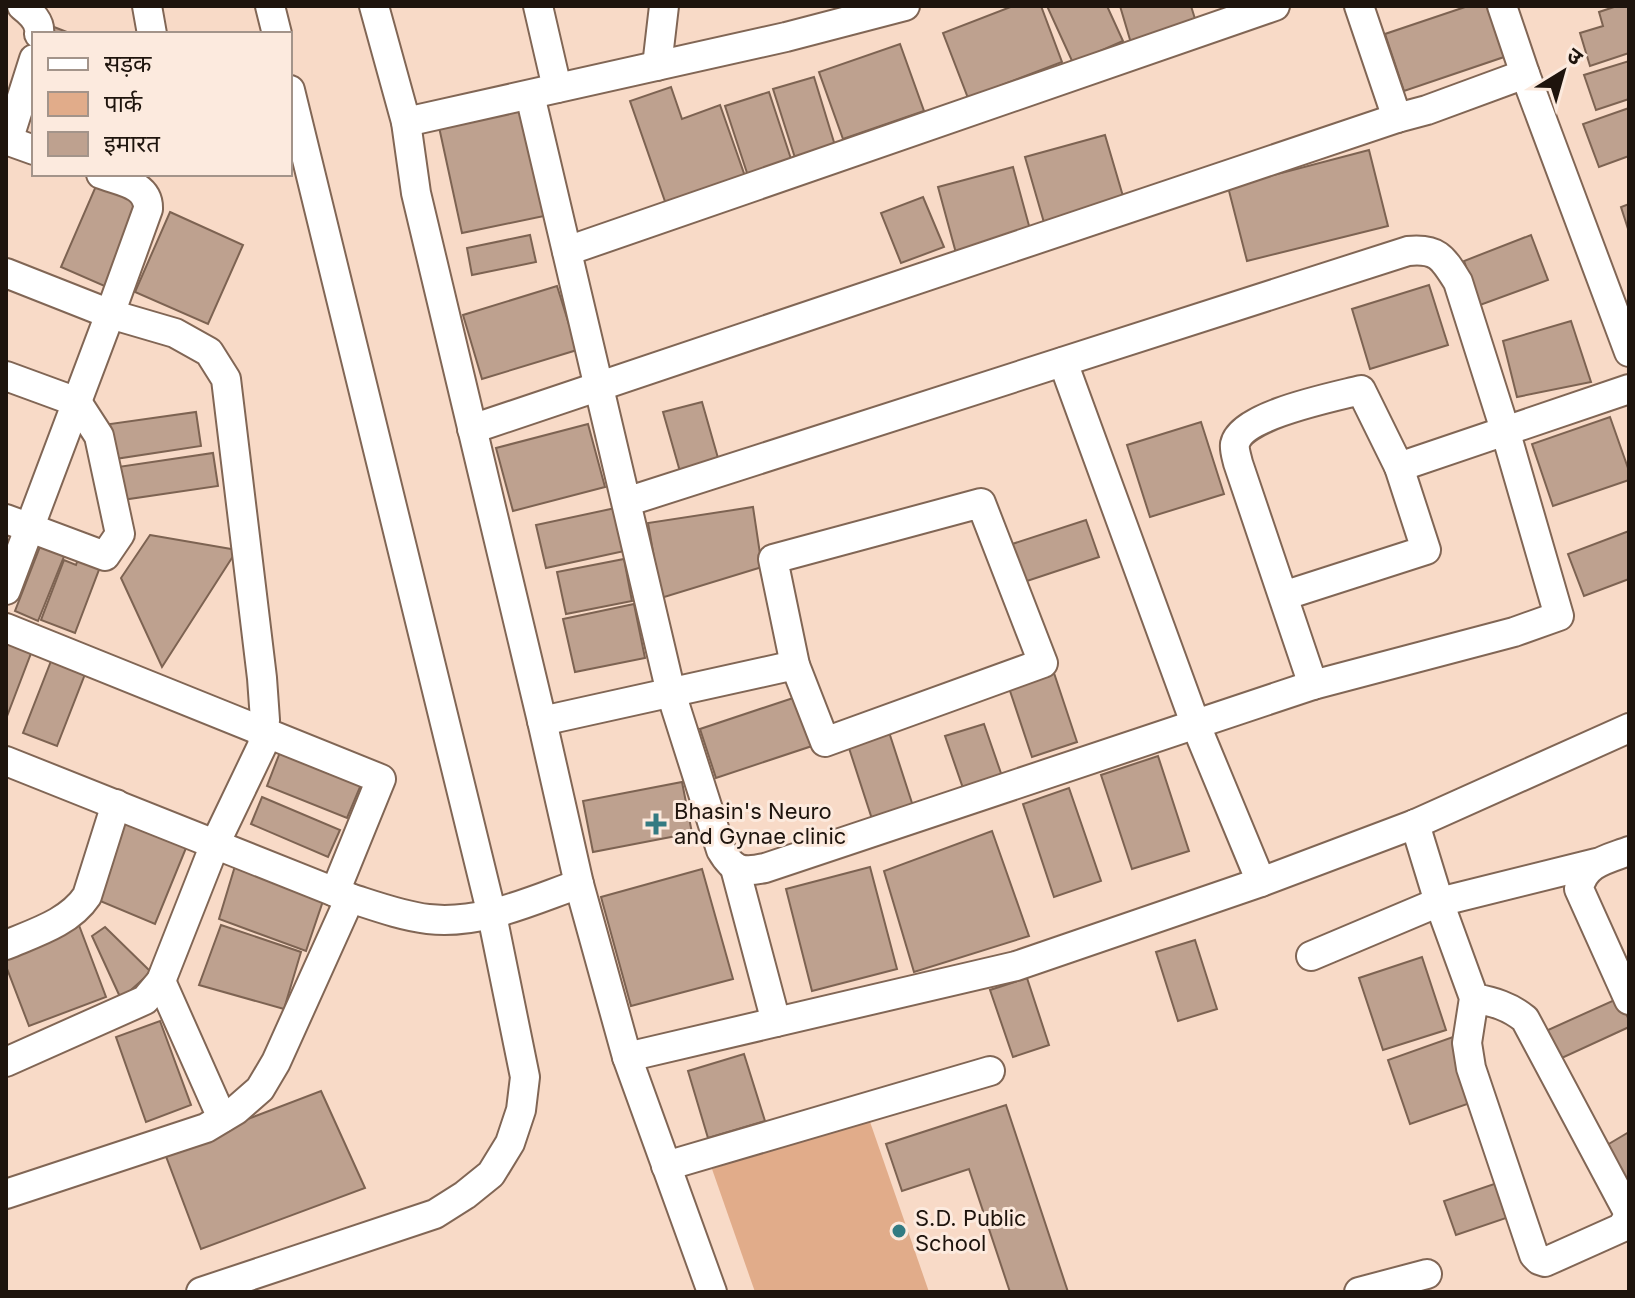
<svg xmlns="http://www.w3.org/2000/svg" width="1635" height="1298" font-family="Inter,'Noto Sans Devanagari',sans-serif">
<rect width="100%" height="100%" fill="#f8dac7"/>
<path fill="#e1ac8a" d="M868,1116l61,176h-174l-43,-123z"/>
<g fill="#bea18f" stroke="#7d6352" stroke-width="2">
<path d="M1013,6h28l21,56 -94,36 -25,-65z"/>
<path d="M1047,6h60l16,35 -50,22z"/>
<path d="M1120,6h71l5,16 -65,21z"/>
<path d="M1468,6h19l17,51 -100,34 -19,-57z"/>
<path d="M1617,6h12v47l-39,13 -10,-33 23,-7 -4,-14z"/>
<path d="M54,27l18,7h-20z"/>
<path d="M900,44l24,67 -81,28 -24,-67z"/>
<path d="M1629,61v38l-33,11 -12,-35z"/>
<path d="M814,77l23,75 -40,12 -24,-75z"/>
<path d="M671,87l11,32 38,-14 27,77 -79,28 -38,-109z"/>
<path d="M769,92l25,76 -44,14 -25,-76z"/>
<path d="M1629,108v48l-30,11 -16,-43z"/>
<path d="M521,110l23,106 -82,17 -23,-106z"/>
<path d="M1105,135l20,68 -80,23 -20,-69z"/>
<path d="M1369,150l19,76 -141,35 -19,-74z"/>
<path d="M1013,167l18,66 -75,20 -18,-66z"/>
<path d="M99,179l48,21 -38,88 -48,-21z"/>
<path d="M923,197l21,50 -43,16 -20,-50z"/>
<path d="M1629,204v28l-8,-25z"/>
<path d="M170,212l73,33 -35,79 -73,-32z"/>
<path d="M530,235l6,27 -64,13 -5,-27z"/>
<path d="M1531,235l17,45 -68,25 -16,-44z"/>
<path d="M1429,285l19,60 -78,24 -18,-60z"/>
<path d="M557,286l20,64 -95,29 -19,-64z"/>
<path d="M1571,321l20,61 -74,15 -14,-56z"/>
<path d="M702,402l18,63 -39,10 -18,-63z"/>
<path d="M196,412l5,34 -86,13 -5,-35z"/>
<path d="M1610,417l19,54v9l-76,26 -21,-62z"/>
<path d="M1201,422l23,72 -74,23 -23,-72z"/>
<path d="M588,424l17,63 -92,24 -17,-63z"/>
<path d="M213,453l5,33 -96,14 -4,-33z"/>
<path d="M620,507l9,43 -83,18 -10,-43z"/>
<path d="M753,507l9,60 -101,31 -13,-75z"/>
<path d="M1086,520l13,37 -81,27 -12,-38z"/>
<path d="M1629,531v48l-45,17 -16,-42z"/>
<path d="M150,535l87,15 -75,117 -41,-89z"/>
<path d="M43,539l24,10 -29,72 -23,-10z"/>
<path d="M78,559l22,8 -25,66 -34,-13 23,-60 12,5z"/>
<path d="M624,559l8,42 -66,13 -9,-42z"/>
<path d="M634,604l11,54 -70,14 -12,-53z"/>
<path d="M6,637l27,11 -27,71z"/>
<path d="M53,656l34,13 -30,77 -34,-13z"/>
<path d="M1053,670l24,72 -45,15 -24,-72z"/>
<path d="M796,697l16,49 -96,32 -16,-49z"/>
<path d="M984,724l19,55 -39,12 -19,-55z"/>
<path d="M888,729l25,77 -41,13 -25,-77z"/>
<path d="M282,747l81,33 -16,38 -80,-32z"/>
<path d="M1158,756l31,95 -57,18 -31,-94z"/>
<path d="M682,782l10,51 -99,19 -10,-51z"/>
<path d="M1069,788l32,93 -47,16 -31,-93z"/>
<path d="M262,797l78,33 -12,27 -77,-33z"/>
<path d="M124,823l62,25 -31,76 -62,-26z"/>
<path d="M992,831l37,105 -115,36 -30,-101z"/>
<path d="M235,866l89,32 -18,53 -87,-32z"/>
<path d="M870,867l27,102 -85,22 -26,-102z"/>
<path d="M702,869l31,110 -102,27 -30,-109z"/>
<path d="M77,920l29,77 -77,29 -23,-60v-19z"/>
<path d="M221,925l80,27 -17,57 -85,-24z"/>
<path d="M105,927l46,45 -30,27 -29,-63z"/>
<path d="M1195,940l22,69 -39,12 -22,-69z"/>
<path d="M1422,957l24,73 -63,20 -24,-72z"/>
<path d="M1027,978l22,67 -36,12 -23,-67z"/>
<path d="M1619,998l10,22v7l-78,36 -14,-28z"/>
<path d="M160,1021l31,84 -45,17 -30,-85z"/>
<path d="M1453,1037l23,64 -66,23 -22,-64z"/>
<path d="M744,1054l21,67 -57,17 -20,-67z"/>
<path d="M321,1091l44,97 -164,61 -37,-98z"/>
<path d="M1006,1105l62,187h-58l-41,-123 -67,22 -16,-47z"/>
<path d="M1629,1132v45l-8,4 -19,-33z"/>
<path d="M1503,1181l12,34 -59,20 -12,-34z"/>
</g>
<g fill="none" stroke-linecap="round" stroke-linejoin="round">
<g stroke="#816655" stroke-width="32">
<g id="street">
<path d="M22,6c9,7 19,16 17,28"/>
<path d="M147,6l5,28"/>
<path d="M270,6l7,28"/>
<path d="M374,6l32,116 10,71 126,528 37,163 48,173 85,235"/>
<path d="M538,6l19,82"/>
<path d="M1359,6l38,112"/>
<path d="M1502,6l23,68 104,278"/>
<path d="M657,66l7,-60"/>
<path d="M530,95l141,598 50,157c12,21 21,23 44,18l548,-183 201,-53 45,-16 -54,-186 -47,-148c-15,-24 -20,-34 -50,-31l-782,251"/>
<path d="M406,122l380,-85 119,-31"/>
<path d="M6,140l28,10"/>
<path d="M8,141l26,-82"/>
<path d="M567,251l708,-245"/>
<path d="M6,273l104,41 65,19 34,19 17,27 36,299 3,42 -3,26 -47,98 -54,137 -16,19 -139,62"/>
<path d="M1063,362l132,361 66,159"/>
<path d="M6,376l71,26 22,34 21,98 -15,22 -99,-37"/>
<path d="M472,429l925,-311 30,-8 98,-36"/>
<path d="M1399,467l230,-78"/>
<path d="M981,503l62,160 -218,79 -30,-77 -22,-106z"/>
<path d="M6,590l104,-276 38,-105c1,-25 -29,-28 -47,-35"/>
<path d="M1283,596l143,-46 -27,-83 -38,-77c-27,7 -120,25 -126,54 -1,6 2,14 3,19l75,222"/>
<path d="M6,628l375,151 -46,113"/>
<path d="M542,721l253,-56"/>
<path d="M6,761l344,137c25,8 52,18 78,21 53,6 102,-18 151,-35"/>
<path d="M1415,824l24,78 35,96 -7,45 4,25 63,187 5,5 6,2 76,-34 5,-7 2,-9 -103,-193c-16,-13 -31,-17 -51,-21"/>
<path d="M1629,851c-21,8 -46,12 -50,38l50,111"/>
<path d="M735,868l41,154"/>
<path d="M6,945c28,-12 63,-22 81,-49l29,-92"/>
<path d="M1311,956l128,-54 157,-39"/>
<path d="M161,981l61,137"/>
<path d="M627,1057l389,-91 245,-84 154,-58 214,-96"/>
<path d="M666,1166l324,-95"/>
<path d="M6,1194l200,-66 30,-18 24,-21 16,-27 74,-164"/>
<path d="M201,1292l234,-78 30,-19 26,-21 19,-31 11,-33 4,-33 -33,-162 -202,-825"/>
<path d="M1359,1292l68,-18"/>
</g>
</g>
<use href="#street" stroke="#fff" stroke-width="28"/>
</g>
<g fill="#337b82" stroke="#fceade" stroke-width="3">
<path d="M652 812h8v8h8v8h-8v8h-8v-8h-8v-8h8z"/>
<circle cx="899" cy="1231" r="8"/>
</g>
<g text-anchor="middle" stroke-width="6" stroke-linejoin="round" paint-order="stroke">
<g font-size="22" fill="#1e140d" stroke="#fceade" text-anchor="start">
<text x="674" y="819">Bhasin's Neuro<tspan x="674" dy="25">and Gynae clinic</tspan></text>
<text x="915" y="1226">S.D. Public<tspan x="915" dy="25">School</tspan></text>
</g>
</g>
<rect width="1635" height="1298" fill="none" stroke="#1e140d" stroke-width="16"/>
<rect x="32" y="32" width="260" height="144" fill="#fceade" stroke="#a3948a" stroke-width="2"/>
<rect x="48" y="58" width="40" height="12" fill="#ffffff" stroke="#a3948a" stroke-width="2"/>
<text x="104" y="72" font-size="24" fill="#1e140d">सड़क</text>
<rect x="48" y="92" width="40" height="24" fill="#e1ac8a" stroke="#a3948a" stroke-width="2"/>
<text x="104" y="112" font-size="24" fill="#1e140d">पार्क</text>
<rect x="48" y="132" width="40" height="24" fill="#bea18f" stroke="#a3948a" stroke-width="2"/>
<text x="104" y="152" font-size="24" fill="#1e140d">इमारत</text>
<g transform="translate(1563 72) rotate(37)" stroke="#fceade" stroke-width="6" paint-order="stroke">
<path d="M0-6L14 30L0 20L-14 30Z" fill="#1e140d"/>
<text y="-12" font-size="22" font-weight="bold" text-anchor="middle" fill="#1e140d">उ</text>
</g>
</svg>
